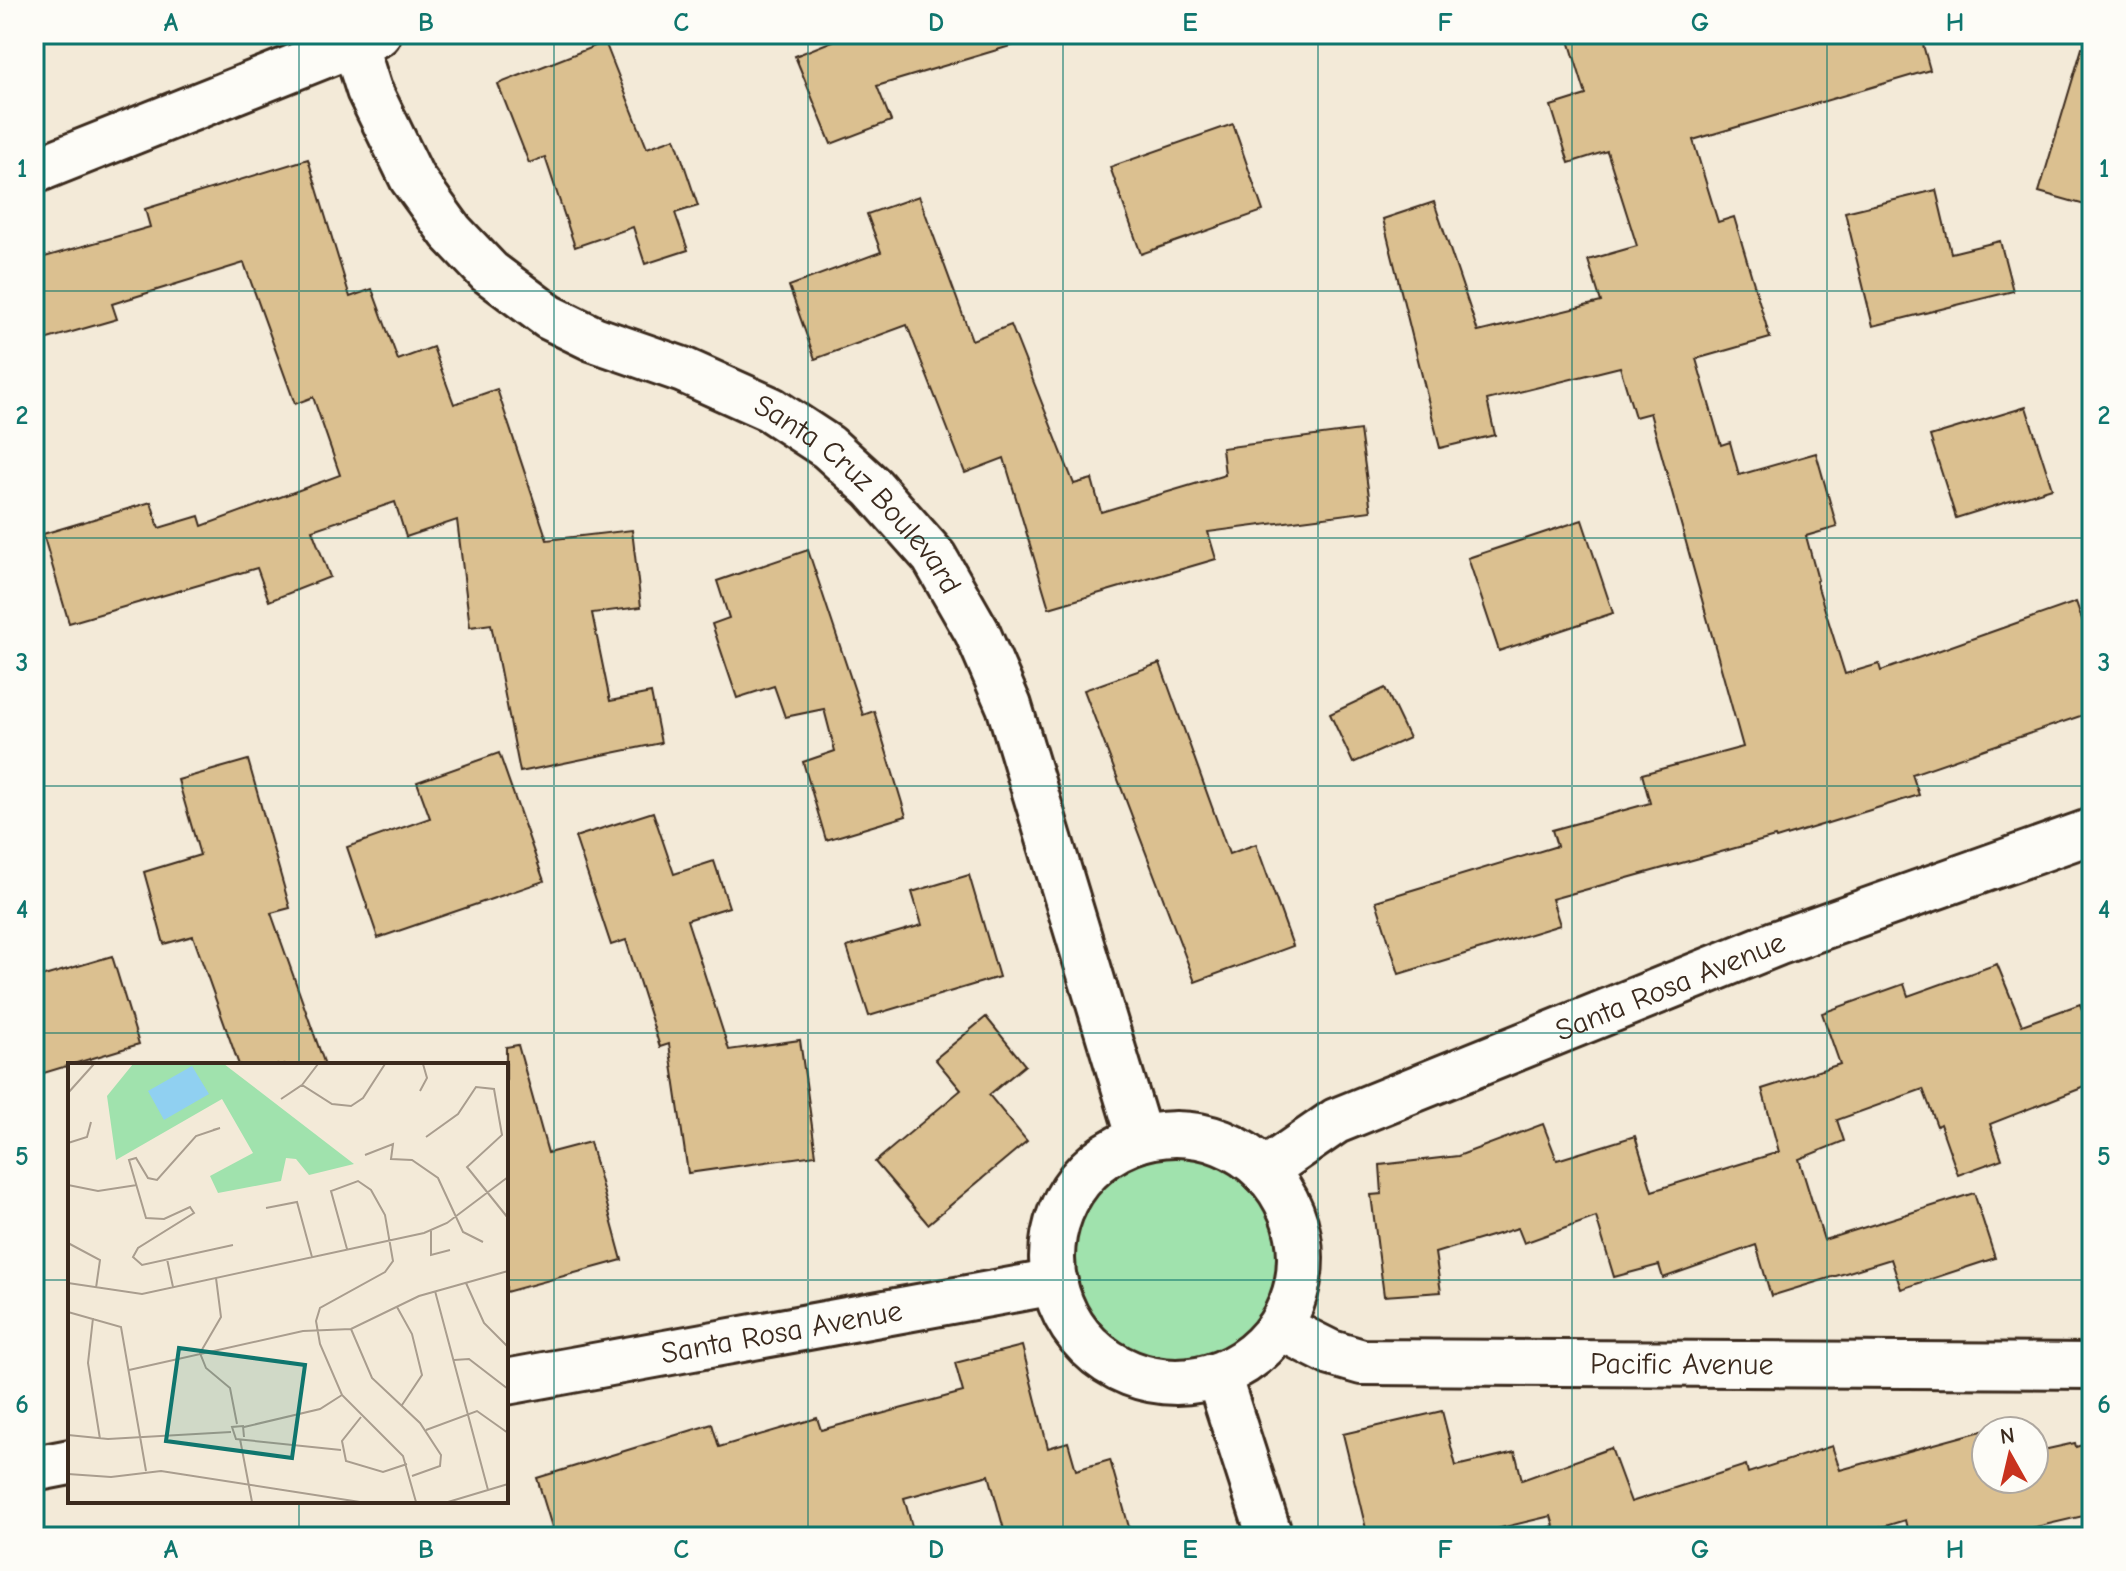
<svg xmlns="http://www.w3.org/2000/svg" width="2126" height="1571" font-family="'Comic Neue',sans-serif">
<rect width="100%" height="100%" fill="#f3ead8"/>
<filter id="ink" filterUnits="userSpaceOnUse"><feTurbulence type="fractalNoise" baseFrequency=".0125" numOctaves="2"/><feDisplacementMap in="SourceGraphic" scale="16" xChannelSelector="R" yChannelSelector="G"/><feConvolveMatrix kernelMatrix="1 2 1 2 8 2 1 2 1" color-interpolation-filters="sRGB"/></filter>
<g filter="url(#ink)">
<circle fill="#a0e2ad" stroke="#6e8666" stroke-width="2" cx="1176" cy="1258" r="124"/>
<g fill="#dbc090" stroke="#3b2a1e" stroke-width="2">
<path d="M850,34h166l1,10 -140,42 14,35 -60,23 -36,-88z"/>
<path d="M1567,34h353l10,36 -237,70 25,82 16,-5 36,121 -74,21 25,86 9,-3 9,33 77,-22 21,74 -31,9 12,44 -2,1 29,93 34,-10 2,7 195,-69 16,46v64l-180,62 7,21 -143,44 -1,-2 -223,62 8,26 -161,49 -23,-73 181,-55 -5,-16 98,-27 -8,-29 101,-27 -93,-334 -15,4 -15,-50 -133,33 8,35 -55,13 -57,-229 51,-17 44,130 123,-30 -13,-42 49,-14 -30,-95 -38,12 -18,-57 35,-11z"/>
<path d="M605,42l42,106 28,-10 23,68 -23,7 13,37 -43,14 -12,-37 -58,20 -30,-90 -16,6 -31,-79z"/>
<path d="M2082,48l10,1v158l-53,-15z"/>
<path d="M1233,124l30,87 -122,43 -31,-87z"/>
<path d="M308,159l42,138 22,-8 26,71 35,-13 21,57 43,-15 50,151 85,-10 9,77 -49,6 18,88 41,-8 10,50 -141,29 -29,-148 -21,3 -13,-107 -51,17 -11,-35 -83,28 18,47 -61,24 -12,-33 -188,55 -26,-89 108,-32 8,26 40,-12 3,10 138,-51 -27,-78 -18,7 -51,-141 -132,41 5,15 -83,24v-83l116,-33 -5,-18z"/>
<path d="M1936,190l15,63 49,-12 13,50 -140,35 -28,-114z"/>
<path d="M919,196l53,144 39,-15 63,159 18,-5 9,33 124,-37 -3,-27 138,-18 11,81 -163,21 8,27 -167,49 -45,-150 -39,15 -58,-148 -92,34 -26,-73 92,-34 -14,-38z"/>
<path d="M2026,407l26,81 -96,30 -26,-82z"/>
<path d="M1582,520l31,93 -114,38 -31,-93z"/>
<path d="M808,550l55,165 11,-4 32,105 -80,24 -23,-78 32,-11 -11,-42 -39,8 -11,-31 -37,12 -25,-74 17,-6 -12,-37z"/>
<path d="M1160,663l69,191 27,-10 37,102 -98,36 -111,-292z"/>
<path d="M1385,688l24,50 -56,25 -23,-49z"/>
<path d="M499,753l45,128 -166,57 -31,-91 83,-29 -13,-36z"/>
<path d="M248,760l42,148 -19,5 54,152h-86l-46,-129 -29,8 -20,-72 56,-17 -22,-75z"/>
<path d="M653,812l21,62 40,-13 15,46 -42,13 42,130 71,-10 16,115 -128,18 -19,-129 -9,3 -34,-107 -15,5 -36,-108z"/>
<path d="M969,875l30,102 -130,39 -22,-69 75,-22 -10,-33z"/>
<path d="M112,956l27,88 -105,32v-97z"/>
<path d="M1997,964l25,61 58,-21 12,33v47l-102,40 12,35 -44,16 -18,-51 -3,2 -14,-37 -86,31 7,21 -45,18 25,81 150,-47 21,65 -94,31 -10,-30 -120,37 -15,-51 -93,33 -4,-13 -45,12 -18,-60 -72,26 -6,-15 -83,25 6,39 -57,4 -13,-101 11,-1 -2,-29 78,-9 85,-32 14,36 78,-24 17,55 127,-39 -17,-63 78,-25 -18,-51 82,-29 4,12z"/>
<path d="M986,1017l39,48 -36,30 38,46 -99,83 -53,-62 86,-72 -26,-31z"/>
<path d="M518,1045l30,108 42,-11 32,118 -116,32v-245z"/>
<path d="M1022,1346l26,102 20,-6 8,28 34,-10 19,67 -36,10h-87l-17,-62 -85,23 11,39h-360l-18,-59 175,-54 7,23 98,-29 4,12 142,-38 -8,-29z"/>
<path d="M1442,1411l14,55 59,-14 7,28 89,-32 20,54 115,-37 2,8 84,-27 8,24 138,-38 43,-10 3,9h-38v48h48v-27l41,-9 1,4 16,-5v72l-99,23h-84l-4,-17 -56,17h-302l-1,-9 8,-2 -3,-10 -88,21h-95l-25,-103z"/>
</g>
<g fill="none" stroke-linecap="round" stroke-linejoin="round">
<g stroke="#3b2a1e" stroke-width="50">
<g id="minor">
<path id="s1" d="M354,34v9l15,47 43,88 39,54 38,40 60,45 45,22 89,31 87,39 58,38 45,41 61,69 43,75 32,74 131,433"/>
<path d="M34,171l344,-137"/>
<circle cx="1176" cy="1258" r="124"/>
<path id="s2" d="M1264,1171l72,-50 441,-178 315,-112"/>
<path id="s3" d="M1281,1328l50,25 31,9 730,4"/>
<path d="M1218,1375l52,162"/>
<path id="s4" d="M506,1382l549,-100"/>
<path d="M34,1469l36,-7"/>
</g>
</g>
<use href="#minor" stroke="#fdfcf7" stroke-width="44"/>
</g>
</g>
<path fill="none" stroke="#0f766e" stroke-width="2" stroke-opacity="0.55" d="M299,34v1031M554,34v1503M808,34v1503M1063,34v1503M1318,34v1503M1572,34v1503M1827,34v1503M34,291h2058M34,538h2058M34,786h2058M34,1033h2058M34,1280h36M506,1280h1586M299,1501v36"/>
<g text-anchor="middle" stroke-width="7" stroke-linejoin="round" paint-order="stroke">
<g font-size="30" fill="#3b2a1e" stroke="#fdfcf7">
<text dy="10" stroke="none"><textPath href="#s1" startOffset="716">Santa Cruz Boulevard</textPath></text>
<text dy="10" stroke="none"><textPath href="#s2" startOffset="448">Santa Rosa Avenue</textPath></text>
<text dy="10" stroke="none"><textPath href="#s4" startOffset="280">Santa Rosa Avenue</textPath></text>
<text dy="10" stroke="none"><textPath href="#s3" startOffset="408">Pacific Avenue</textPath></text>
</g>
</g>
<g transform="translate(68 1063)">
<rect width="440" height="440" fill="#f3ead8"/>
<path d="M65,1h91l130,100 -45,11 -13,-16 -10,-1 -5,23 -63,12 -8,-17 43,-23 -31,-54 -106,61 -9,-64z" fill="#a0e2ad"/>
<path d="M124,3l17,28 -45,26 -16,-29z" fill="#90d0f1"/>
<path fill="none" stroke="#a99d8e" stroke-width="2" d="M234,22l16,-21M352,28l7,-13 -4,-14M0,30l26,-29M213,36l21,-14 30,19 19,2 12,-8 22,-34M145,67l7,-2 -24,8 -39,44 -9,-2 -12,-20 -7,2 17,58 18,1 26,-12 4,6 -56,35 -5,9 9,8 91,-20M358,74l32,-23 18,-27 18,2 8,46 -35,32 41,51M0,80l19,-6 4,-15M297,92l28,-11 -2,15 21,1 26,18 25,54 20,10M0,122l30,6 39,-6M198,145l31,-6 15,55M363,168v24l19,-5M0,180l32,17 -4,28M279,186l-16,-58 27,-10 13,9 14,25 8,46 -8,11 -65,36 -4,13 4,23 22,51 61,61 13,46M99,196l6,28M148,215l5,39 -21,36 6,15 24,20 7,36M0,220l74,11 282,-61 23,-10 61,-46M398,220l18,40 24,24M367,228l53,199M329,244l15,27 10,41 -20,30M0,249l53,15 25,144M25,255l-5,45 12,76M283,266l21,49 48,45 21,32 -1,11 -28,10M386,297l15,-1 39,30M61,307l174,-39 48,-2 68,-33 89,-25M293,354l-19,24 4,20 37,11 24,-8M176,364l76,-18 22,-14M358,367l51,-19 31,22M0,372l40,4 123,-7M176,374l-1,-11 -11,1 4,12 105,11M172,376l12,63M0,411l43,3 50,-6 199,31M380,439l60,-18"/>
<path fill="#0f766e" fill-opacity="0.15" stroke="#0f766e" stroke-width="4" d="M111,285l126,17 -13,93 -126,-17z"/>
<rect width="440" height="440" fill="none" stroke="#3b2a1e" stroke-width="4"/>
</g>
<rect width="2126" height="1571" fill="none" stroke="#fdfcf7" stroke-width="88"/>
<g transform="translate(2010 1455) rotate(352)"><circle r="38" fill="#fdfcf7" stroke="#afa8a0" stroke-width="2"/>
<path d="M0-6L14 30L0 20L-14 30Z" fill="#c8321e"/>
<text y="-12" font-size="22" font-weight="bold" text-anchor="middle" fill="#3b2a1e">N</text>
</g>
<rect x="44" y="44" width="2038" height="1483" fill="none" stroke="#0f766e" stroke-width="3"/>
<g font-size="26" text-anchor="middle" font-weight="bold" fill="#0f766e">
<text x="171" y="31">A</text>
<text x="426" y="31">B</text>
<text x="681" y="31">C</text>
<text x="936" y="31">D</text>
<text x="1190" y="31">E</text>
<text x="1445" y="31">F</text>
<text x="1700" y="31">G</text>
<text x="1955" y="31">H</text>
<text x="22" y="177">1</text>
<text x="2104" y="177">1</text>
<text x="22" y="424">2</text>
<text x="2104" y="424">2</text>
<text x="22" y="671">3</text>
<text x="2104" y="671">3</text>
<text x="22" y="918">4</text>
<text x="2104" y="918">4</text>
<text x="22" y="1165">5</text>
<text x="2104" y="1165">5</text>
<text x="22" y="1413">6</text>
<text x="2104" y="1413">6</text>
<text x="171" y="1558">A</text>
<text x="426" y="1558">B</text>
<text x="681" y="1558">C</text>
<text x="936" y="1558">D</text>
<text x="1190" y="1558">E</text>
<text x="1445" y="1558">F</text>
<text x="1700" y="1558">G</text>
<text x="1955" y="1558">H</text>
</g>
</svg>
